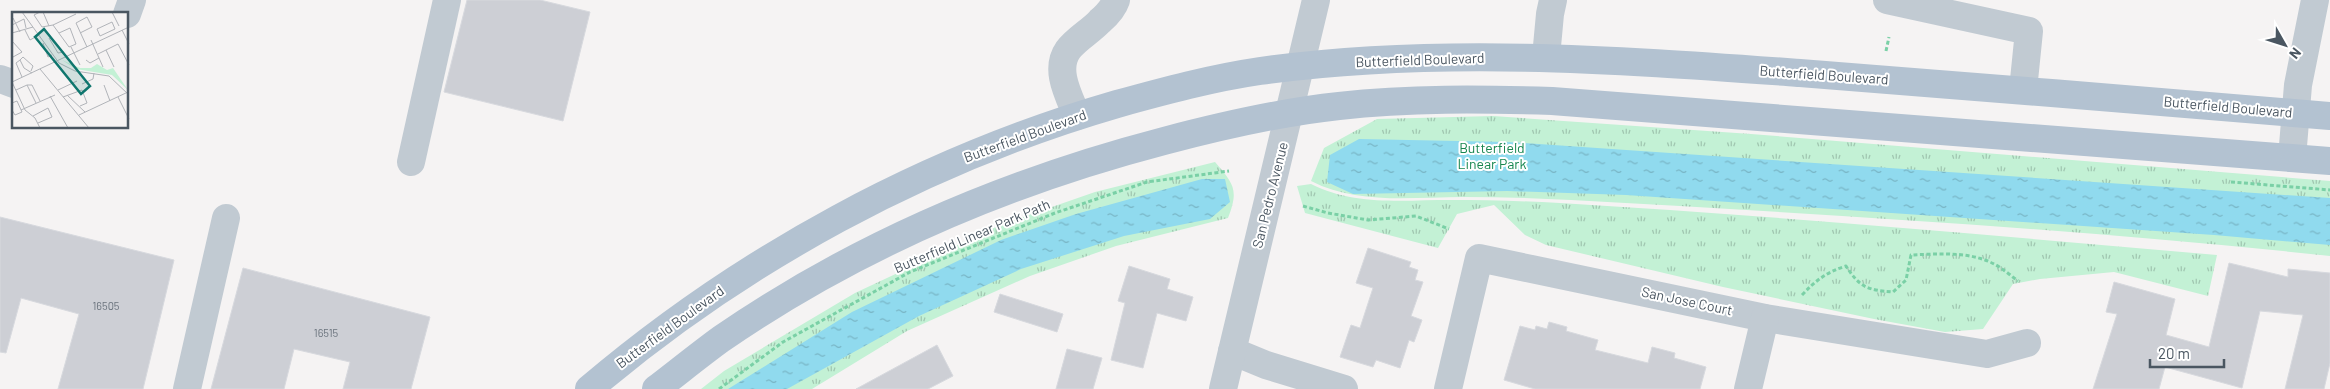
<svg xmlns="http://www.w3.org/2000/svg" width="2330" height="389" font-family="Barlow,sans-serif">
<defs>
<pattern id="park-tufts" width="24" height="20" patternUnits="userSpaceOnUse" patternTransform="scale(1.25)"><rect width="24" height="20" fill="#c3f1d5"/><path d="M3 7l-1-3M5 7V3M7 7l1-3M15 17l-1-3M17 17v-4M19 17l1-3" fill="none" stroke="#a0c6b0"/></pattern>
<pattern id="water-ripples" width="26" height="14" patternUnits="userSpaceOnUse" patternTransform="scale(1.25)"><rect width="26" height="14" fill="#90daee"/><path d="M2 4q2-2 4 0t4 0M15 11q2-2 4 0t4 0" fill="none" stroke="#78b4c4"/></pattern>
</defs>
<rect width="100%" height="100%" fill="#f5f3f3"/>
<g fill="url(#park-tufts)">
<path d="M1493,116l258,18 579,47v75c-252,-27 -506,-42 -759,-56 -36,-2 -72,-3 -108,-3 -51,0 -105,8 -152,-16l13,-33 53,-29z"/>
<path d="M1215,162c19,22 24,28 13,56l-112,28 -86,30 -123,55 -95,58h-111l23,-18 131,-78 145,-68 95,-33z"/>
<path d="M1311,184c43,22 92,16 139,16 37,0 73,1 110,3 219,13 438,33 657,52l-9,41 -94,-24 -74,7 -27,5 -30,45 -38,3 -71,-13 -151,-32 -177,-42 -21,-10 -31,-30 -37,9 -19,34 -133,-35 -8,-27z"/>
</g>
<g fill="url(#water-ripples)">
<path d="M1359,139l149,3 822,56v47l-116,-10 -588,-40 -119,-4 -154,3 -26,-12 3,-27z"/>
<path d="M1202,179h23l5,23 -20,17 -86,17 -103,33 -102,47 -132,73h-59l124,-77 149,-72 75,-26z"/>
</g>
<g fill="#cdcfd5" stroke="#d7d9de">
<path d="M467,0h73l50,12 -27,109 -119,-29z"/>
<path d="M0,217l174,43 -31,129h-85l21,-75 -58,-16 -15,55 -6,-1z"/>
<path d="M1368,248l43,14 -2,5 9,3 -3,10 8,2 -12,34 11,4 -8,22 -5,-2 -9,28 -24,-8 -3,7 -33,-10 11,-32 9,3 13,-40 -17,-5z"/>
<path d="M2229,263l59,14v-8l42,4v90l-6,26h-39l18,-74 -43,-4 -18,77 -77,-21 -6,22h-66l24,-75 -11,-2 8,-30 61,17 -9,36 43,12z"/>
<path d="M1129,266l41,13 -3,10 26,8 -7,24 -29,-8 -14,55 -32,-8 14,-57 -7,-2z"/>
<path d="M243,268l187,49 -19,72h-68l7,-27 -56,-13 -10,40h-73z"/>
<path d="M1000,294l63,20 -6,18 -63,-20z"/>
<path d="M1549,322l18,5 -1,4 32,9 -3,10 53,13 4,-16 23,6 -1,5 32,9 -6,22h-165l-31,-9 16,-54 15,4 1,-4 11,3z"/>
<path d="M937,345l16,31 -25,13h-72z"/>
<path d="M1067,349l35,9 -9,31h-37z"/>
</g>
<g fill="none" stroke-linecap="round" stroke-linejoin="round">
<g stroke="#7ad0a6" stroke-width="3" stroke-dasharray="4 2.5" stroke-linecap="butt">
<path d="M1886,51l3,-14"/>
<path d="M2231,182l99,8"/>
<path d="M1303,206l25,7 40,7 48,-4 33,13"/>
<path d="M1802,295c14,-15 25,-23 44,-29 14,22 22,24 47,26l13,-12 5,-25c26,-1 57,-4 81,8 9,4 18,12 26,18"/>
<path d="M719,389l64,-47 127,-70 145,-59 92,-31 82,-11"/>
</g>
<g stroke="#c1cad2" stroke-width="28">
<path d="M1887,0l142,31 -6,59"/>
<path d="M127,14l5,-14"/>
<path d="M1546,57l4,-43 3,-14"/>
<path d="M0,79l14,5"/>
<path d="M1077,116c-8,-20 -23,-46 -9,-66 8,-11 23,-19 32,-29 7,-6 13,-12 16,-21"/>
<path d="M2292,158l6,-73 17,-85"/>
<path d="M411,162l36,-162"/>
<path d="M1232,351l34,14 78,24"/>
<path d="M187,389l39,-171"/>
<path d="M1223,389l93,-389"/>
<path d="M1448,389l31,-131 286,60 222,36 40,-11"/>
<path d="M1748,389l17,-71"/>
</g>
<g stroke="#b3c2d1" stroke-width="28">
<path d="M589,389c153,-130 335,-229 528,-285 47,-13 95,-26 143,-33 179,-25 361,-11 540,2 177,14 353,28 530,43"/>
<path d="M656,389c21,-16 43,-34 65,-50 135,-93 286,-157 443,-198 57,-15 117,-29 175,-35 71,-8 142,-7 213,-5l778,60"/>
</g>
</g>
<g text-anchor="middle" stroke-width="4" stroke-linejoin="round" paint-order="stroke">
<g font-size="11" fill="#6b747e">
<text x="106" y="310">16505</text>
<text x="326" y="337">16515</text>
</g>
<g font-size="14" fill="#4a5661" stroke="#fff">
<text transform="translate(1420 60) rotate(-2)" y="5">Butterfield Boulevard</text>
<text transform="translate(1824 75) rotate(4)" y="5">Butterfield Boulevard</text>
<text transform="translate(2228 107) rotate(5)" y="5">Butterfield Boulevard</text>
<text transform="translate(1025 136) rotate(-20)" y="5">Butterfield Boulevard</text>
<text transform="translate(1270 195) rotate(-76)" y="5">San Pedro Avenue</text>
<text transform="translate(972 236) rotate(-23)" y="5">Butterfield Linear Park Path</text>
<text transform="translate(1687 301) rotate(12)" y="5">San Jose Court</text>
<text transform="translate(670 327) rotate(-36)" y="5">Butterfield Boulevard</text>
</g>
<g font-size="14" fill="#17864f" stroke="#fff">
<text x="1492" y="153">Butterfield<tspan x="1492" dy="16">Linear Park</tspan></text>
</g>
</g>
<g transform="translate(12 12)">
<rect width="116" height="116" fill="#f5f3f3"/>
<path d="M50,48l18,8h11l6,-4 10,6 6,-2 15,22 -16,-15 -36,-6z" fill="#c3f1d5"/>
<path fill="none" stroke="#b1b4b9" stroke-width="1" d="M10,0l37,51 16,8 34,5 20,19M28,0l-6,3 8,12 11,-2M31,0l6,14M100,0l7,14M1,6l7,14M100,10l3,7 -15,7 -3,-7zM0,13l12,-6 2,9M13,18l5,10 9,-5M110,18l7,14M0,21l21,-6M47,21l11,-5 6,16 -7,3 -16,-22 23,-11M68,21l12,-6 -5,-10 -11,6 11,24M37,26l9,15 6,-1M79,28l12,27M0,29l10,11 -9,5M31,31l5,14 4,-2M59,35l9,18M94,38l8,17M86,42l20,-10 11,21M8,48l-4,3 6,14M74,48l4,3 9,-5M28,57l49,59M19,59l2,-5 -10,-9 -3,3 4,8 8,5M0,70l117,-55M0,70l13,28 10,8 5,10M70,72l11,-5 1,-6M15,73h5l8,16M92,73l6,16M4,78l11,-5 9,18M46,78l19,-9M55,83l18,17M38,84l18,32M51,85l19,-7 5,13 -7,3M106,85l11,22M0,91l5,-2 5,11 -7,3 -3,-5M9,98l34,-15M67,103l49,-23M21,104l15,-8 4,9 -14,6"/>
<path fill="#0f766e" fill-opacity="0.15" stroke="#0f766e" stroke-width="2.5" d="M32,17l46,57 -9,8 -46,-57z"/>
<rect width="116" height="116" fill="none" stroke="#4a5661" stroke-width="2.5"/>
</g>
<g transform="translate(2285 45) rotate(129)" stroke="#ffffff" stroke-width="4" paint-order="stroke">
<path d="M0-4L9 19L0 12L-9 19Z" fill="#4a5661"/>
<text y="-8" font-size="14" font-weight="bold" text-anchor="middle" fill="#4a5661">N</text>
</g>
<path d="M2150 359v8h74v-8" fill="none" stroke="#4a5661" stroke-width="2.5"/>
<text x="2158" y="359" font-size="15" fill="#4a5661" stroke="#ffffff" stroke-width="4" paint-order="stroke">20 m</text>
</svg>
